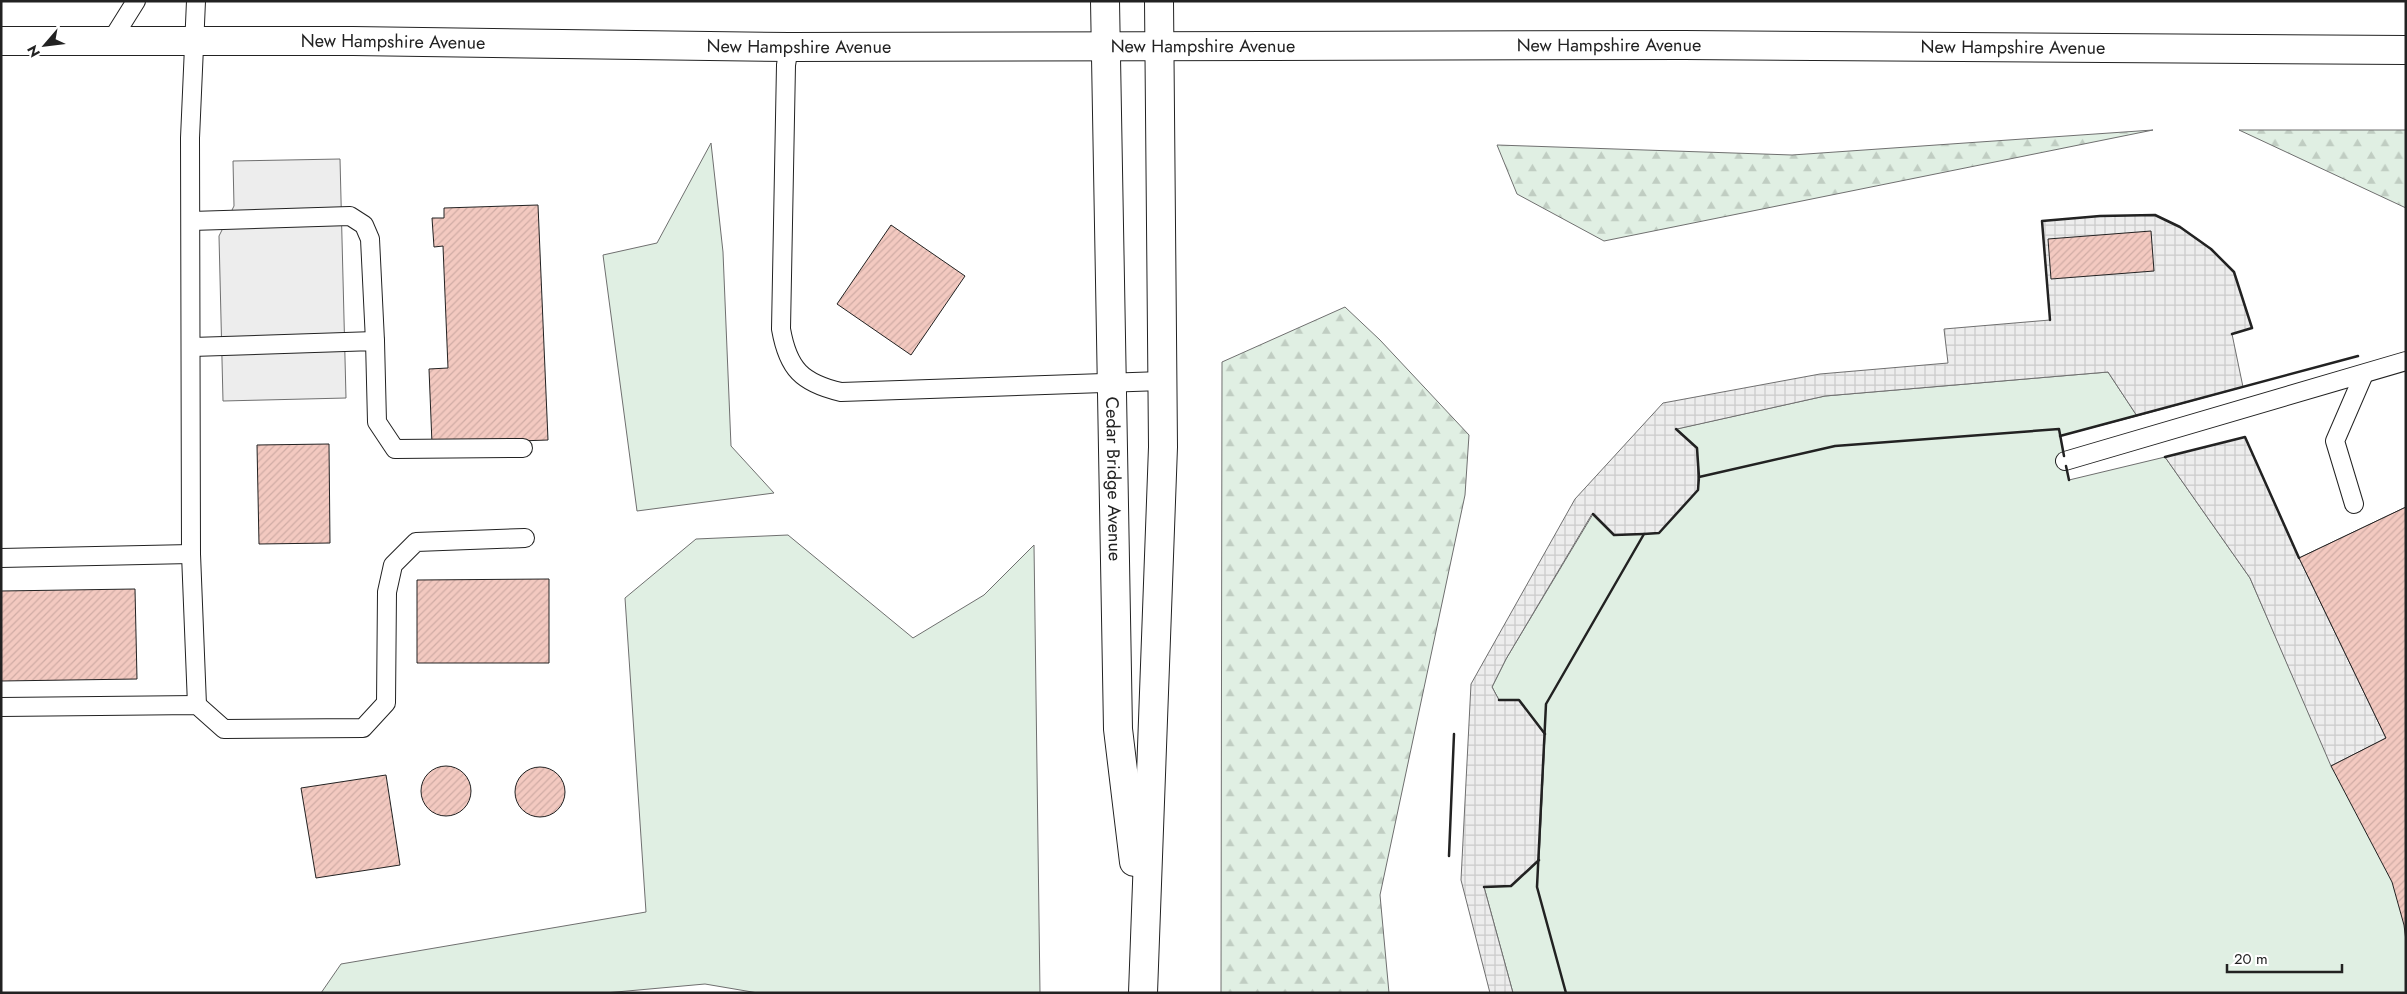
<svg xmlns="http://www.w3.org/2000/svg" width="2407" height="994" font-family="Jost,sans-serif">
<defs>
<pattern id="forest-firs" width="22" height="20" patternUnits="userSpaceOnUse" patternTransform="scale(1.25)"><rect width="22" height="20" fill="#e0efe3"/><path d="M5 1l3.5 6h-7zM16 11l3.5 6h-7z" fill="#c0cdc2"/></pattern>
<pattern id="plaza-grid" width="8" height="8" patternUnits="userSpaceOnUse" patternTransform="scale(1.25)"><rect width="8" height="8" fill="#ededed"/><path d="M0 4h8M4 0v8" fill="none" stroke="#cbcbcb"/></pattern>
<pattern id="building-hatch" width="6" height="6" patternUnits="userSpaceOnUse" patternTransform="scale(1.25)"><rect width="6" height="6" fill="#f3c9c0"/><path d="M-1 1l2-2M0 6l6-6M5 7l2-2" fill="none" stroke="#d0aca5"/></pattern>
</defs>
<rect width="100%" height="100%" fill="#fff"/>
<g fill="#e0efe3" stroke="#6f6f6f">
<path d="M711,143l12,109 8,194 43,47 -137,18 -34,-256 54,-12z"/>
<path d="M2108,372l29,44 -77,20 9,44 96,-23 85,121 82,188 54,-28 -87,-180 107,-51v486h-893l-29,-106 27,-1 28,-27 6,-124 -26,-35h-20l-7,-13 14,-28 87,-145 83,-85 149,-33z"/>
<path d="M788,535l125,103 71,-43 50,-50 6,448h-282l-53,-9 -100,9h-284l20,-29 305,-52 -21,-314 71,-59z"/>
</g>
<g fill="url(#forest-firs)" stroke="#6f6f6f">
<path d="M2153,130l-549,111 -87,-47 -20,-49 295,10z"/>
<path d="M2239,130h167v78z"/>
<path d="M1345,307l35,33 89,95 -4,60 -85,400 9,98h-168l1,-631z"/>
</g>
<path fill="#ededed" stroke="#6f6f6f" d="M340,159l6,239 -123,3 -4,-165 15,-30 -1,-45z"/>
<g fill="url(#plaza-grid)" stroke="#6f6f6f">
<path d="M2155,215l25,12 31,22 23,23 18,56 -20,6 11,53 -106,29 -29,-44 -283,24 -148,33 20,19 1,42 -39,43 -45,2 -22,-21 -86,145 -14,28 7,13h20l26,35 -6,125 -28,26 -27,1 29,106h-23l-29,-113 10,-196 104,-185 88,-96 157,-29 128,-11 -4,-34 106,-9 -8,-99 58,-5z"/>
<path d="M2245,437l54,121 87,180 -55,28 -81,-188 -85,-121z"/>
</g>
<g fill="url(#building-hatch)" stroke="#222">
<path d="M538,205l10,235 -116,4 -3,-75 19,-1 -5,-122 -9,1 -2,-29h12v-10z"/>
<path d="M891,225l74,51 -54,79 -74,-51z"/>
<path d="M2151,231l3,40 -103,8 -3,-40z"/>
<path d="M329,444l1,99 -71,1 -2,-99z"/>
<path d="M2406,507v434l-2,-16 -12,-43 -61,-116 55,-28 -87,-180z"/>
<path d="M549,579v84h-132v-83z"/>
<path d="M135,589l2,90 -136,2v-90z"/>
<circle cx="446" cy="791" r="25"/>
<circle cx="540" cy="792" r="25"/>
<path d="M386,775l14,90 -84,13 -15,-90z"/>
</g>
<g fill="none" stroke-linecap="round" stroke-linejoin="round">
<g stroke="#222" stroke-width="20">
<g id="lane">
<path d="M196,1l-6,137 1,416 6,151"/>
<path d="M111,41l25,-40"/>
<path d="M789,47l-3,18 -5,264c7,40 21,54 60,63l321,-11"/>
<path d="M191,221l159,-5 14,9 6,14 5,102"/>
<path d="M192,347l183,-6 2,81 18,27 128,-1"/>
<path d="M2065,461l341,-100"/>
<path d="M2354,504l-19,-63 29,-67"/>
<path d="M1,558l190,-4"/>
<path d="M1,707l196,-2 27,24 139,-1 23,-25 1,-111 6,-27 23,-23 109,-4"/>
</g>
</g>
<g stroke="#222" stroke-width="30">
<g id="secondary">
<path id="s1" d="M1,41h352l436,6 895,-2 722,5"/>
</g>
</g>
<g stroke="#222" stroke-width="30">
<g id="primary">
<path id="s2" d="M1105,1l13,728 16,133"/>
<path d="M1143,993l20,-546 -4,-446"/>
</g>
</g>
<use href="#lane" stroke="#fff" stroke-width="18"/>
<use href="#secondary" stroke="#fff" stroke-width="28"/>
<use href="#primary" stroke="#fff" stroke-width="28"/>
<g stroke="#222" stroke-width="2.5">
<path d="M2050,320l-8,-99 58,-5 55,-1 25,12 31,22 23,23 18,56 -20,6"/>
<path d="M1676,429l21,19 2,29"/>
<path d="M2060,436l298,-80"/>
<path d="M2165,457l80,-20 54,121"/>
<path d="M2066,466l3,14"/>
<path d="M1593,514l21,21 30,-1"/>
<path d="M1499,700h20l26,34"/>
<path d="M1449,856l5,-122"/>
<path d="M1484,887l27,-1 28,-26"/>
<path d="M1566,993l-29,-106 9,-183 98,-170 15,-1 39,-43 1,-13 136,-31 224,-17 5,27"/>
</g>
</g>
<g text-anchor="middle" stroke-width="4" stroke-linejoin="round" paint-order="stroke">
<g font-size="18" fill="#222" stroke="#fff">
<text dy="6" stroke="none"><textPath href="#s1" startOffset="392">New Hampshire Avenue</textPath></text>
<text dy="6" stroke="none"><textPath href="#s1" startOffset="1608">New Hampshire Avenue</textPath></text>
<text dy="6" stroke="none"><textPath href="#s1" startOffset="798">New Hampshire Avenue</textPath></text>
<text dy="6" stroke="none"><textPath href="#s1" startOffset="1202">New Hampshire Avenue</textPath></text>
<text dy="6" stroke="none"><textPath href="#s1" startOffset="2012">New Hampshire Avenue</textPath></text>
<text dy="6" stroke="none"><textPath href="#s2" startOffset="478">Cedar Bridge Avenue</textPath></text>
</g>
</g>
<rect width="2407" height="994" fill="none" stroke="#222222" stroke-width="5"/>
<g transform="translate(45 45) rotate(242)" stroke="#ffffff" stroke-width="4" paint-order="stroke">
<path d="M0-4L9 19L0 12L-9 19Z" fill="#222222"/>
<text y="-8" font-size="14" font-weight="bold" text-anchor="middle" fill="#222222">N</text>
</g>
<path d="M2227 964v8h115v-8" fill="none" stroke="#222222" stroke-width="2.5"/>
<text x="2234" y="964" font-size="15" fill="#222222" stroke="#ffffff" stroke-width="4" paint-order="stroke">20 m</text>
</svg>
